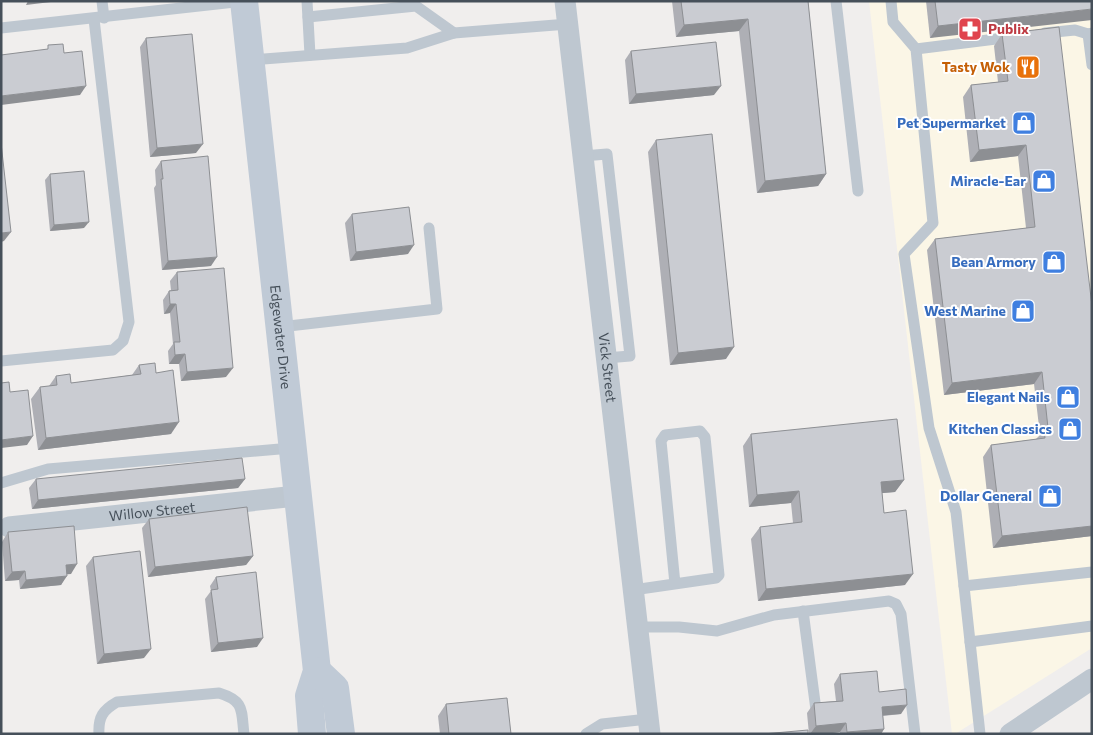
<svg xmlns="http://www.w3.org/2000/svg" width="1093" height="735" font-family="Commissioner,sans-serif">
<rect width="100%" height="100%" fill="#f0eeed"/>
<path fill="#fbf6e6" d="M869,1h223v647l-137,86h-3z"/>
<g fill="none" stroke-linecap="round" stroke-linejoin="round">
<g stroke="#bec7d0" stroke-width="11">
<path d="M102,1l2,17"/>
<path d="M307,1l3,54"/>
<path d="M836,1l22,190"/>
<path d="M891,1l2,21 23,27 17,174 -29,31 25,174 27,84 24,222"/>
<path d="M308,17l108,-11 38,27"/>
<path d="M1,28l243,-27"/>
<path d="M1045,33l30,-3 13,4"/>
<path d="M1092,33l-4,1 4,31"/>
<path d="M916,49l96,-12"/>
<path d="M250,60l157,-12 47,-15 114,-9"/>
<path d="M583,156l24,-2 23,202 -24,2"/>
<path d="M280,327l157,-18 -8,-81"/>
<path d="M1,361l112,-11 10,-9 6,-19 -35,-303"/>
<path d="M1,483l47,-14 243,-21"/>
<path d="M964,586l128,-14"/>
<path d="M633,590l83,-12 3,-3 -14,-138 -5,-6 -35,4 -4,6 14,143"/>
<path d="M803,611l13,99"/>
<path d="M637,627h42l38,4 57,-16 115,-14 7,3 5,10 14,120"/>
<path d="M970,642l122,-16"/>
<path d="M99,734c-1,-17 4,-24 18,-32l102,-9c26,8 22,17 25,41"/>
<path d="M586,734l16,-10 46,-5"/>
</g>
<g stroke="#bec7d0" stroke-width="21">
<path id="s1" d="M565,1l85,733"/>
<path id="s2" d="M9,527l287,-31"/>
<path d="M1010,734l82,-55"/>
</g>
<g stroke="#c0cad6" stroke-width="28">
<path id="s3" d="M244,1l73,670 -8,25 3,38"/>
<path d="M317,671l18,17 6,46"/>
</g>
</g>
<g fill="#aeafb5">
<path d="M672,1h136l18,173 -8,12 -61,7 -18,-162 -63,6z"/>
<path d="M926,1h166l-162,37z"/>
<path d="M1059,27l33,509 -99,12 -10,-91 8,-12 45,-6 4,-4 -6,-51 -90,11 -17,-145 8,-11 91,-11 -8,-72 -48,6 -7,-65 8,-12 27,-3 -4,-36 8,-12z"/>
<path d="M146,38l50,115 -46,4 -10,-110z"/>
<path d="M631,51l83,44 -85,9 -4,-44z"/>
<path d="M656,140l70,219 -56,6 -22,-213z"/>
<path d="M161,161l50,105 -49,4 -8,-82 2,-3 -1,-15z"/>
<path d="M50,174l34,54 -34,3 -5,-51z"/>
<path d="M352,214l56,40 -58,7 -5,-38z"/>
<path d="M177,272l49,105 -45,4 -2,-17h-10l-1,-13 5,-7 -3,-31 -6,1 -1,-14 6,-9 2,-1 -1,-9z"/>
<path d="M139,365l17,8 15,61 -133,16 -7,-51 9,-12 9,-1 7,-10 15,7 61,-8z"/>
<path d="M751,434l153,46 -9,12 -13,1 2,20 21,72 -147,16 -7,-62 9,-12 33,-4 -2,-20 -42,4 -6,-61z"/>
<path d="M36,479h209l-7,9 -206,21 -3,-21z"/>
<path d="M149,519l104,37 -7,9 -98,12 -6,-49z"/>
<path d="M8,532l63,42h-4l-6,11 -41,4 -1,-9 -14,1 -3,-39z"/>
<path d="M93,557l51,101 -47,6 -11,-98z"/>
<path d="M216,577l41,70 -46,5 -6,-53 6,-8 -1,-5z"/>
<path d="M840,674l39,18 22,22 -18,2 1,13 -3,5h-41v-2l-15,2h-16l-2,-21 7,-10 22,-2 -2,-17z"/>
<path d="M446,704l65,30h-71l-2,-18z"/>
</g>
<g fill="#8d8f93">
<path d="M28,1h31l-33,4z"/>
<path d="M1092,9v11l-162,18 8,-12z"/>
<path d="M748,19l-9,12 -63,6 8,-12z"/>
<path d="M86,86l-6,9 -79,10v-9z"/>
<path d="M721,86l-7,9 -85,9 7,-10z"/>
<path d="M203,144l-7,9 -46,4 7,-9z"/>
<path d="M1026,145l-8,11 -48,6 9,-12z"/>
<path d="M826,174l-8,12 -61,7 8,-12z"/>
<path d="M89,222l-5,6 -34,3 4,-6z"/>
<path d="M11,232l-7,9 -3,1v-9z"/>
<path d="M414,245l-6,9 -58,7 6,-9z"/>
<path d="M217,257l-6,9 -49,4 6,-9z"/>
<path d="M170,304h6l-6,9 -6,1z"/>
<path d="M734,347l-8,12 -56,6 8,-12z"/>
<path d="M185,354l-6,10h-10l6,-9z"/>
<path d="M233,368l-7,9 -45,4 6,-9z"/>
<path d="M1042,372l-8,12 -90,11 8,-12z"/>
<path d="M179,422l-8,12 -133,16 8,-12z"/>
<path d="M33,436l-6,9 -26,3v-8z"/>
<path d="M245,479l-7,9 -206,21 6,-9z"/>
<path d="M904,480l-9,12 -23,2 9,-12z"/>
<path d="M799,491l-8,12 -42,4 8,-12z"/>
<path d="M1092,526v10l-99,12 9,-12z"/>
<path d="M253,556l-7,9 -98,12 7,-10z"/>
<path d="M77,564l-6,10 -12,1 7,-10z"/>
<path d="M25,571l-6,9 -14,1 7,-9z"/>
<path d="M913,574l-8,11 -147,16 8,-12z"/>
<path d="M67,576l-6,9 -41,4 6,-9z"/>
<path d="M263,638l-6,9 -46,5 7,-9z"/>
<path d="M151,649l-7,9 -47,6 7,-10z"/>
<path d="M907,705l-6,9 -25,2 6,-9z"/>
<path d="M846,723l-6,9 -15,2h-15l6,-8z"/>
<path d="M884,729l-3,5h-35l1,-2z"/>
</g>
<g fill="#caccd2" stroke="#8d8f93">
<path d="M681,1h127l18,173 -61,7 -17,-162 -64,6z"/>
<path d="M935,1h157v8l-154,17z"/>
<path d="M1059,27l33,279v220l-90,10 -11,-91 54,-7 -1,-9 4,-1 -6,-56 -90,11 -17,-144 100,-12 -9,-82 -47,5 -8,-65 37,-4 -6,-47z"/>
<path d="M192,34l11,110 -46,4 -11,-110z"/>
<path d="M716,42l5,44 -85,8 -5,-43z"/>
<path d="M63,44l1,9 18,-2 4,35 -85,10v-41l47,-6v-4z"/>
<path d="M712,134l22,213 -56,6 -22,-213z"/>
<path d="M1,143l10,89 -10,1z"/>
<path d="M208,156l9,101 -49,4 -7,-82h2l-2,-18z"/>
<path d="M84,171l5,51 -35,3 -4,-51z"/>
<path d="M409,207l5,38 -58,7 -4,-38z"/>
<path d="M224,268l9,100 -46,4 -2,-18 -10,1 -1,-13h6l-4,-38h-6l-1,-13 9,-1 -1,-18z"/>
<path d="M155,363l1,10 17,-3 6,52 -133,16 -6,-51 17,-2 -1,-9 14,-2 1,9 70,-9 -2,-9z"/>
<path d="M9,382l1,10 18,-2 5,46 -32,4v-57z"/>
<path d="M897,419l7,61 -23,2 3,31 22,-3 7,64 -147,15 -6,-62 42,-5 -3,-31 -42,4 -6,-61z"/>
<path d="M242,458l3,21 -207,21 -2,-21z"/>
<path d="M247,507l6,49 -98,11 -6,-48z"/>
<path d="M74,526l3,38 -11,1 1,11 -41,4 -1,-9 -13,1 -4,-40z"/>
<path d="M140,551l11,98 -47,5 -11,-97z"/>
<path d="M256,572l7,66 -45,5 -7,-53 7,-1 -2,-12z"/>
<path d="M877,671l2,21 27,-3 1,16 -25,2 2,22 -37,3 -1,-9 -30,3 -2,-23 29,-2 -3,-27z"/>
<path d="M507,698l4,36h-62l-3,-30z"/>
<path d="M808,730v4h-45z"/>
</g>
<defs>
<g id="pharmacy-square" transform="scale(1.25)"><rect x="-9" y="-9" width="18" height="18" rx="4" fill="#e0444e" stroke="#fff"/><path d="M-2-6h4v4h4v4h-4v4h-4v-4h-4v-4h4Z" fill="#fff"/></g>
<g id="restaurant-square" transform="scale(1.25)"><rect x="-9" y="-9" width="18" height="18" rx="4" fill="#e8710a" stroke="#fff"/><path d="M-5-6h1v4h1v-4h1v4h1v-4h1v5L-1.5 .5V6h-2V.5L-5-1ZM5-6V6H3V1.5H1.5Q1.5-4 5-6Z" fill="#fff"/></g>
<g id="shop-square" transform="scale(1.25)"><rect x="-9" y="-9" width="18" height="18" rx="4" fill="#3f7fe0" stroke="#fff"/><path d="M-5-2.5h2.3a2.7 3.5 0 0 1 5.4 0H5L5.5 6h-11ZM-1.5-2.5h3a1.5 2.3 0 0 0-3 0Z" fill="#fff"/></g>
</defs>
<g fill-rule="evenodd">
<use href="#pharmacy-square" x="970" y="29"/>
<use href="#restaurant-square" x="1028" y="67"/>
<use href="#shop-square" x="1024" y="123"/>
<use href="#shop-square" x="1044" y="181"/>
<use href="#shop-square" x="1054" y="262"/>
<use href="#shop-square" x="1023" y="311"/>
<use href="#shop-square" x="1068" y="397"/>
<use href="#shop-square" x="1070" y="429"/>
<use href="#shop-square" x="1050" y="496"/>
</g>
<g text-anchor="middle" stroke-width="4" stroke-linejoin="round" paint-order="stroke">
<g font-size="14" font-weight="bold" fill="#be3a42" stroke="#fff" text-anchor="start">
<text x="988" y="34">Publix</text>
</g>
<g font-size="14" font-weight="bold" fill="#c56008" stroke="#fff" text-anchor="end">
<text x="1010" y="72">Tasty Wok</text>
</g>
<g font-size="14" font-weight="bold" fill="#366cbe" stroke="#fff" text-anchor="end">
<text x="1006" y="128">Pet Supermarket</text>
<text x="1026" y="186">Miracle-Ear</text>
<text x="1036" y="267">Bean Armory</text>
<text x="1006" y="316">West Marine</text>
<text x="1050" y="402">Elegant Nails</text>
<text x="1052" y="434">Kitchen Classics</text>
<text x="1032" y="501">Dollar General</text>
</g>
<g font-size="14" fill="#46505a" stroke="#fff">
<text dy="5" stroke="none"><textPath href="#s3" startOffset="338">Edgewater Drive</textPath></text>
<text dy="5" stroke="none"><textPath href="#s1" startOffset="369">Vick Street</textPath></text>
<text dy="5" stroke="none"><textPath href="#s2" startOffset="144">Willow Street</textPath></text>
</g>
</g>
<rect width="1093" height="735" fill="none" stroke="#46505a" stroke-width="5"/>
</svg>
